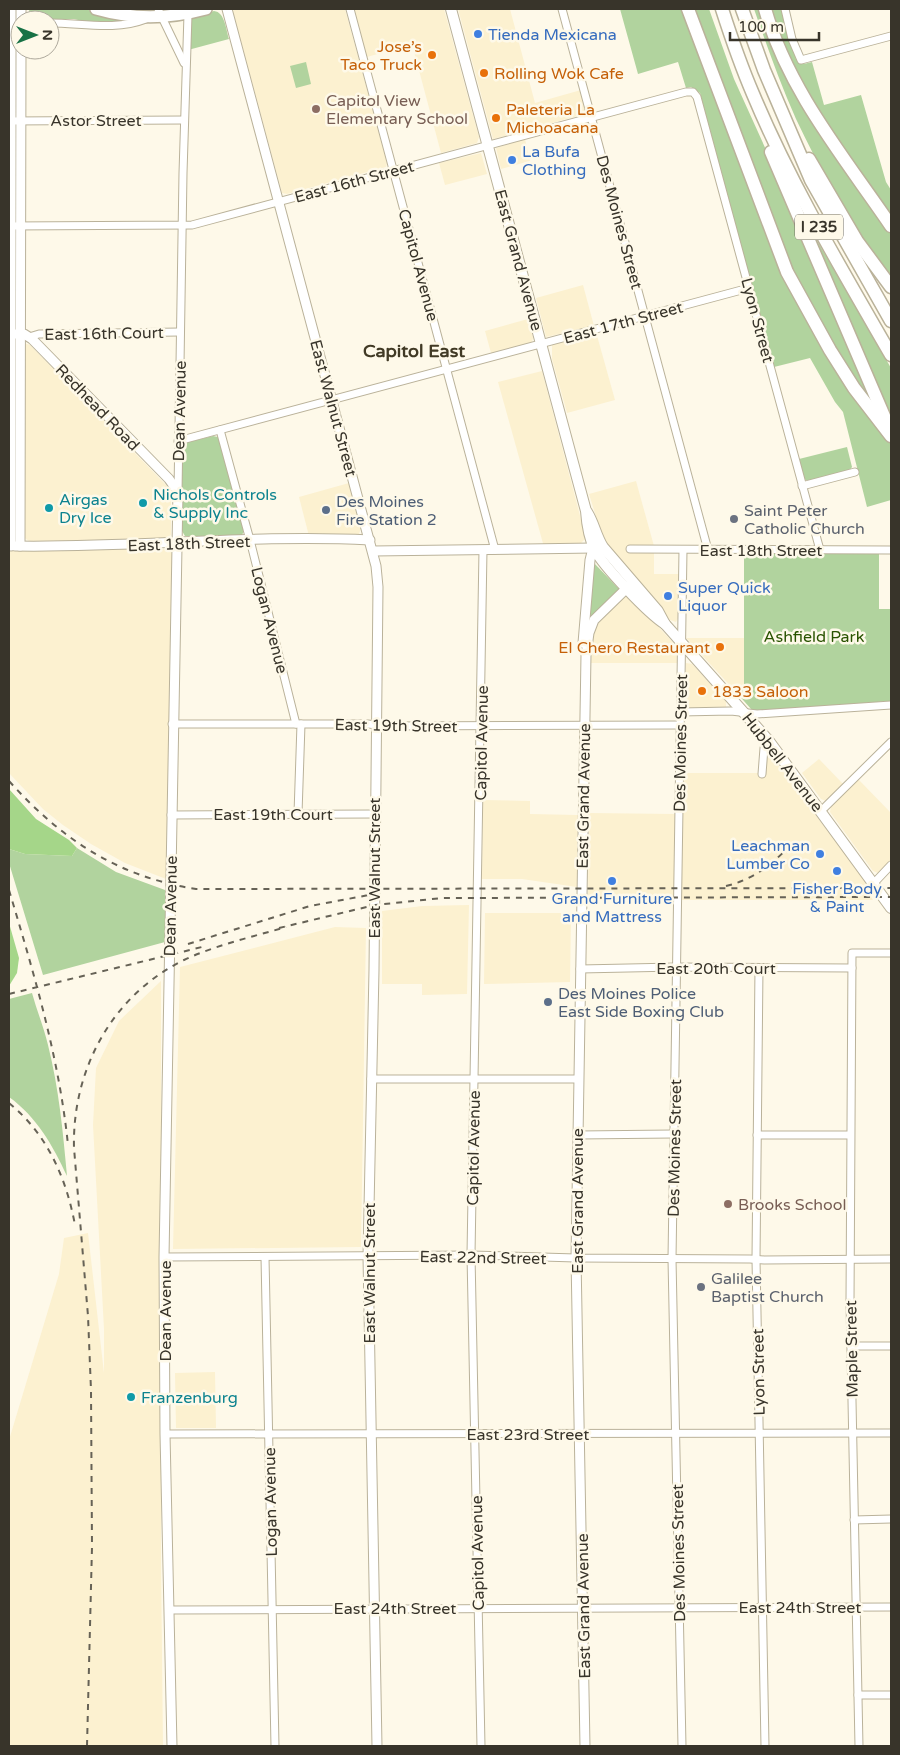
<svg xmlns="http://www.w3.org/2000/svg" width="900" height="1755" font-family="'Varela Round',sans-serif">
<rect width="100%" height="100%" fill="#fef9e9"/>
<g fill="#fcf1d0">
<path d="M234,9h111l42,154 -1,4 -99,27 -5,-1 -49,-181z"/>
<path d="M354,9h90l35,128 -2,6 -36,10 -29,-109 -45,13z"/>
<path d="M458,9h52l25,94 46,-13 5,21 -1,3 -92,25z"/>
<path d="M525,139l5,22 -29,8 -5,-21z"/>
<path d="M481,153l6,21 -42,11 -6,-22z"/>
<path d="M583,285l11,41 -48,11 -10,-39z"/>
<path d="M528,319l5,19 -1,4 -41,11 -6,-22z"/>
<path d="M596,332l19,68 -48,13 -15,-54v-14z"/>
<path d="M24,343l6,2 137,141 4,16v33l-2,1 -7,3 -25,3h-106l-5,-3 -2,-2z"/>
<path d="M542,371l41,156 2,12 -5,5 -36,3 -46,-165z"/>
<path d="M636,481l18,65h-24v7h24v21h25l-1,44 -2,4 -6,-2 -64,-76 -4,-8 -13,-42z"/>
<path d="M349,483l12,45 -2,6 -3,2h-47l-10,-39z"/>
<path d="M9,549h156l6,2 1,3 -6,325 -41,-16 -34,-19 -28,-19 -20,-16 -34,-36z"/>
<path d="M628,596l26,26 23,25v16h-86l1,-25 4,-14 27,-26z"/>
<path d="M686,638h58v48l-8,6z"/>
<path d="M686,663l6,1 34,37v6l-38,1 -3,-1z"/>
<path d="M770,756l3,2 95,127h-4l9,15h-192l2,-127h82l1,-13z"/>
<path d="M819,759l25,26 -18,16 -5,-2 -19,-26z"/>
<path d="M858,779l33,34v48l-13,12 -5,-2 -43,-59 1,-5z"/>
<path d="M483,800l47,1v13l48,1 -1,72 -55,-8h-40z"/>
<path d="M589,813l86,1v86h-87z"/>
<path d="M469,905l-2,89 -45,1v-11h-40v-73l40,-5z"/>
<path d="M485,913h86l-1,69 -86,2z"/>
<path d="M335,927l31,1 -5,319 -188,2 7,-282z"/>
<path d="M161,981v580l2,185h-154v-306l50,-166 5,-36 24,-5 16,140v-44l-11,-204 3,-57 23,-47z"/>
<path d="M215,1372l1,56h-40l-1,-55z"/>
</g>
<g fill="#b1d39e">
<path d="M29,9h56l46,13h-53v-2l-4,-1h-44z"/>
<path d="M620,9h63l95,248 112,183 1,4v56l-24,7 -24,-95 -8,-10 -25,-44 -36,9 -74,-274 -9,-6 -5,1 -8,-26 -40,12z"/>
<path d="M692,9h17l25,70 57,126 89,210 -24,-31 -64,-114z"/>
<path d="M754,9h8l7,20 122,203v52c-36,-52 -68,-108 -95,-165 -16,-36 -29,-73 -42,-110z"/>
<path d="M770,9h12l14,50c5,6 9,5 16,3l12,43 37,-10 25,87 5,8v28l-83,-123 -19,-38z"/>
<path d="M214,11c11,1 12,19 15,28l-41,11 3,-32z"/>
<path d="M306,62l5,22 -15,4 -6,-22z"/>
<path d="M808,225l83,143v56z"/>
<path d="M213,436l5,1 26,94 -2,4 -3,1h-54l-3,-5 -1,-7 1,-78 6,-4z"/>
<path d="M847,447l5,20 -3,4 -41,10 -4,-2 -5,-20z"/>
<path d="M879,553v56h12v92l-136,10 -4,-2 -15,-17 8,-7v-131z"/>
<path d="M593,562l27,28 -34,34z"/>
<path d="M77,848l39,24 49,18v52l-122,33 -34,-112v-14l16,5 47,2z"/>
<path d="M32,993c5,18 12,35 16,52 11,44 15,87 19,131 -14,-30 -30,-59 -58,-79v-98z"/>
</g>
<g fill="#a5d689">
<path d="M9,789l27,30 33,21 8,8 -5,8 -47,-2 -16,-5z"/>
<path d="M9,923l10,35 -2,15 -8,13z"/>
</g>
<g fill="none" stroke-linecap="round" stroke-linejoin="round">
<g stroke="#bab29a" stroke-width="9">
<g id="minor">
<path d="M158,9l26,54"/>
<path d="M350,9l145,541"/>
<path d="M562,9l146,541"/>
<path d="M785,9l7,30 9,21 90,-24"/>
<path d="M50,23c32,0 65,8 96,-4"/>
<path d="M9,121l175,-1"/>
<path d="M9,226l183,-1 494,-133h7l4,5 123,453"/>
<path d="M29,337l10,-3 141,-2"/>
<path d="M220,430l30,110 46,184"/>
<path d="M178,441l571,-153"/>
<path d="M802,486l53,-14"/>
<path d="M178,492l5,-319 5,-159"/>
<path d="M630,549l261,1"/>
<path d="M680,712l51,-1 26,3 134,-9"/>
<path d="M172,724h196l18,2 294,-1"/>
<path d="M762,774l2,-26 5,-7"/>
<path d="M821,811l70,-69"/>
<path d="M298,814l3,-90"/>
<path d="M171,815l203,-1"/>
<path d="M874,883l17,-18"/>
<path d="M759,968l-3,291 9,487"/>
<path d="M580,969l96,-2 176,1"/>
<path d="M371,1079h208"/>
<path d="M578,1135l95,-1"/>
<path d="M757,1135h93"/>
<path d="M164,1257l307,-2 105,3 174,1 14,1 127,-1"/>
<path d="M265,1257l10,489"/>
<path d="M851,1346h40"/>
<path d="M165,1434l726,-1"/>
<path d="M854,1520l37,-1"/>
<path d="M169,1610l722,-3"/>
<path d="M858,1695h33"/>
<path d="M481,1746l-10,-491 12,-705"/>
<path d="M682,1746l-10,-487 11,-709"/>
<path d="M859,1746l-9,-444 2,-349h39"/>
</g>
</g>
<g stroke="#bab29a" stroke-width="11">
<g id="tertiary">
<path d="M11,9v537"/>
<path d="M227,9l149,557 2,21 -4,383 -6,286 9,490"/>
<path d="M21,20v-11"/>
<path d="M12,334h12l8,5 137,140 9,13 -14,765 1,177 7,312"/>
<path d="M15,546c119,2 237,-12 355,-6"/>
<path d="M20,546l1,-496"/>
<path d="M373,551l221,-3"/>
<path d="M583,643l7,-83 2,-8 5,-6"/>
<path d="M585,1746l-9,-488 10,-603 3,-22 5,-13 36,-35"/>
</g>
</g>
<g stroke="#bab29a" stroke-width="12">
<g id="secondary">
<path d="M451,9l135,502c1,14 3,27 9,39 9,17 54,64 70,74"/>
<path d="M587,512c7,11 9,24 16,35l55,64 7,13 104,117 122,167"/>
</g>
</g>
<g stroke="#bab29a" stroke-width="14">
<path id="primary" d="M96,9c38,11 73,10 110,0"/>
</g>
<g stroke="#bab29a" stroke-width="15">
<g id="motorway">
<path d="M688,9l99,263 43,78 24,38 37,48"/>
<path d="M722,9c9,28 19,57 31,85 38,91 89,176 138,261"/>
<path d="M742,9l22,61 47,110 80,141"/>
<path d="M765,9c23,81 79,148 126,217"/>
<path d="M771,152l116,271"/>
<path d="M809,159l48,82 34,46"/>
</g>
</g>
<use href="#minor" stroke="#fff" stroke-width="7"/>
<use href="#tertiary" stroke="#fff" stroke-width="9"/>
<use href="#secondary" stroke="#fff" stroke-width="10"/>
<use href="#primary" stroke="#fff" stroke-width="11"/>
<use href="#motorway" stroke="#fff" stroke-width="12"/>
<g stroke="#666256" stroke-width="2" stroke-dasharray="6 6" stroke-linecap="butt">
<path d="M9,781c52,58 109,96 187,108l695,-1"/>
<path d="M726,886c30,-7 48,-24 69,-45"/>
<path d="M9,890c25,84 50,167 59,255"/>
<path d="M279,928l96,-23 67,-7 449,-1"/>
<path d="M188,944l122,-38 59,-11"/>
<path d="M9,994l193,-47"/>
<path d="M9,1103c38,31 57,74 66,122"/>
<path d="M87,1746l5,-199 -1,-157 -3,-74 -14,-168c-2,-78 38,-153 110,-188 32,-15 68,-23 102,-33"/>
</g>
</g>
<g fill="#3f7fe0" stroke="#fef9e9" stroke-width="2">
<circle cx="478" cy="34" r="5"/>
<circle cx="512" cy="160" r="5"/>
<circle cx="668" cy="596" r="5"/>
<circle cx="820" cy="854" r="5"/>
<circle cx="837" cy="871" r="5"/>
<circle cx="612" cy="881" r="5"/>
</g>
<g fill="#e8710a" stroke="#fef9e9" stroke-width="2">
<circle cx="432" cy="55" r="5"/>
<circle cx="484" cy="73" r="5"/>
<circle cx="496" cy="118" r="5"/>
<circle cx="720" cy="647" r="5"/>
<circle cx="702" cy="691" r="5"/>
</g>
<g fill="#8d6e63" stroke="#fef9e9" stroke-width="2">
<circle cx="316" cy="109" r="5"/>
<circle cx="728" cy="1204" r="5"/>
</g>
<g fill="#0f9aa8" stroke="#fef9e9" stroke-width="2">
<circle cx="143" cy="503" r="5"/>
<circle cx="49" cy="508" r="5"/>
<circle cx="131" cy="1397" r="5"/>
</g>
<g fill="#5c6f8a" stroke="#fef9e9" stroke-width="2">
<circle cx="326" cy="510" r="5"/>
<circle cx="548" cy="1002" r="5"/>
</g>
<g fill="#6b7280" stroke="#fef9e9" stroke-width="2">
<circle cx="734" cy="519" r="5"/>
<circle cx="701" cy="1287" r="5"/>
</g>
<g text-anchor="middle" stroke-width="5" stroke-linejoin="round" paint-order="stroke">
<rect fill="#fef9e9" stroke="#736f63" stroke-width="1" x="795" y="214.5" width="48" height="25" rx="4"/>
<g font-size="15" font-weight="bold" fill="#38342a">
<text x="819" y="232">I 235</text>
</g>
<g font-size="16" fill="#366cbe" stroke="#fef9e9" text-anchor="start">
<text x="488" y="40">Tienda Mexicana</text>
<text x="522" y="157">La Bufa<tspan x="522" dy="18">Clothing</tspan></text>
<text x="678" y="593">Super Quick<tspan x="678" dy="18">Liquor</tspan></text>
<text x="810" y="851" text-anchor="end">Leachman<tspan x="810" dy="18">Lumber Co</tspan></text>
<text x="837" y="894" text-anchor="middle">Fisher Body<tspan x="837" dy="18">&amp; Paint</tspan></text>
<text x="612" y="904" text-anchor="middle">Grand Furniture<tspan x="612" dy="18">and Mattress</tspan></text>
</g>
<g font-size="16" fill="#c56008" stroke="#fef9e9" text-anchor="start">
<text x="422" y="52" text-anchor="end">Jose’s<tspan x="422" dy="18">Taco Truck</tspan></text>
<text x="494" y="79">Rolling Wok Cafe</text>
<text x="506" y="115">Paleteria La<tspan x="506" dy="18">Michoacana</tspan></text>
<text x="710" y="653" text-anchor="end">El Chero Restaurant</text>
<text x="712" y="697">1833 Saloon</text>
</g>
<g font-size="16" fill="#785e54" stroke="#fef9e9" text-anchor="start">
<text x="326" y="106">Capitol View<tspan x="326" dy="18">Elementary School</tspan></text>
<text x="738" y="1210">Brooks School</text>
</g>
<g font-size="16" fill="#38342a" stroke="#fef9e9">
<text x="96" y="126">Astor Street</text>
<text transform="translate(354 181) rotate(-15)" y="6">East 16th Street</text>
<text transform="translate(620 222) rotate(75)" y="6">Des Moines Street</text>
<text transform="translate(519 260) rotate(75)" y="6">East Grand Avenue</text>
<text transform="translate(419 265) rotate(75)" y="6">Capitol Avenue</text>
<text transform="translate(758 320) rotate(75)" y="6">Lyon Street</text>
<text transform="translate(623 322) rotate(-15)" y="6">East 17th Street</text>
<text transform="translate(104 333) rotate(-1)" y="6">East 16th Court</text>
<text transform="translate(98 407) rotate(46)" y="6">Redhead Road</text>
<text transform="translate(334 408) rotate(75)" y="6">East Walnut Street</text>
<text transform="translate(179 411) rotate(-89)" y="6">Dean Avenue</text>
<text transform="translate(189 543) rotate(-2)" y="6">East 18th Street</text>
<text x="761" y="556">East 18th Street</text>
<text transform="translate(270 620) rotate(76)" y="6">Logan Avenue</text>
<text transform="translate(396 725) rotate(1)" y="6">East 19th Street</text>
<text transform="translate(481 743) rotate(-89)" y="6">Capitol Avenue</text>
<text transform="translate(680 743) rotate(-89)" y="6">Des Moines Street</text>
<text transform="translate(783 762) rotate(52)" y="6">Hubbell Avenue</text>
<text transform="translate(583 796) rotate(-89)" y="6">East Grand Avenue</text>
<text x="273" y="820">East 19th Court</text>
<text transform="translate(374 868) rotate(-90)" y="6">East Walnut Street</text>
<text transform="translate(170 906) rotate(-89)" y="6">Dean Avenue</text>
<text x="716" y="974">East 20th Court</text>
<text transform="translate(473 1148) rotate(-89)" y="6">Capitol Avenue</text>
<text transform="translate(674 1148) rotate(-89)" y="6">Des Moines Street</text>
<text transform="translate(577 1201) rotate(-90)" y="6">East Grand Avenue</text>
<text transform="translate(483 1257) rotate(1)" y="6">East 22nd Street</text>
<text transform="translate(369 1273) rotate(-90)" y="6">East Walnut Street</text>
<text transform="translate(165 1311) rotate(-90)" y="6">Dean Avenue</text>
<text transform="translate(851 1349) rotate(-91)" y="6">Maple Street</text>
<text transform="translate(758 1372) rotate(-91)" y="6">Lyon Street</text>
<text x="528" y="1440">East 23rd Street</text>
<text transform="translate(270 1502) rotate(-91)" y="6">Logan Avenue</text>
<text transform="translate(477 1553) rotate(-91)" y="6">Capitol Avenue</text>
<text transform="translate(678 1553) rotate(-91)" y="6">Des Moines Street</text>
<text transform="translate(583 1606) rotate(-91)" y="6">East Grand Avenue</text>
<text x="800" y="1613">East 24th Street</text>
<text x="395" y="1614">East 24th Street</text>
</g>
<g font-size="16" fill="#0d838f" stroke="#fef9e9" text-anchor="start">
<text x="153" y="500">Nichols Controls<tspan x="153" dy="18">&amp; Supply Inc</tspan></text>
<text x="59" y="505">Airgas<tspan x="59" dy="18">Dry Ice</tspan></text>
<text x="141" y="1403">Franzenburg</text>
</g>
<g font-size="16" fill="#4e5e75" stroke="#fef9e9" text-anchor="start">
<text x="336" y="507">Des Moines<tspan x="336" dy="18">Fire Station 2</tspan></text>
<text x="558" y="999">Des Moines Police<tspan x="558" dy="18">East Side Boxing Club</tspan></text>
</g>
<g font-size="16" fill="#5b616d" stroke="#fef9e9" text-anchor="start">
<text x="744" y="516">Saint Peter<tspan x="744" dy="18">Catholic Church</tspan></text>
<text x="711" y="1284">Galilee<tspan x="711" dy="18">Baptist Church</tspan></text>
</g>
<g font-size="16" fill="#295300" stroke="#fef9e9">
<text x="814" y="642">Ashfield Park</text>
</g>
<g font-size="18" font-weight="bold" fill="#413a25" stroke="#fef9e9">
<text x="414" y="357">Capitol East</text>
</g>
</g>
<rect width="900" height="1755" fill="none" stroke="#38342a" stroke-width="20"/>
<g transform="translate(35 35) rotate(90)"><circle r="24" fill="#fef9e9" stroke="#afaa9d"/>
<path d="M0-4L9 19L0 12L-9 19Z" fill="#187246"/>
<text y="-8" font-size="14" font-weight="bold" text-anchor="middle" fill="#38342a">N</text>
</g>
<path d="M730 32v8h89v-8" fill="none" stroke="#38342a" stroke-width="2.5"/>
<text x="738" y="32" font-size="15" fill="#38342a" stroke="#fef9e9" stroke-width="4" paint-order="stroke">100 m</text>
</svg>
